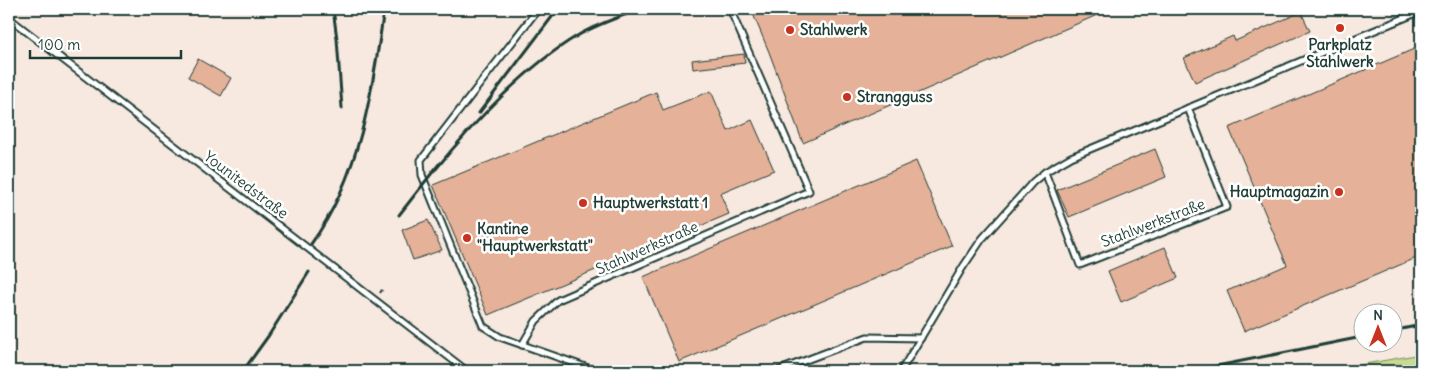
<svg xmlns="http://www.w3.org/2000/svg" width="1430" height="380" font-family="Delius,sans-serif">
<rect width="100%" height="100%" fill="#fff"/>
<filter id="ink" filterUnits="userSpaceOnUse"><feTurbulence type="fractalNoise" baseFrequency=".02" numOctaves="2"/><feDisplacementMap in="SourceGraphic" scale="10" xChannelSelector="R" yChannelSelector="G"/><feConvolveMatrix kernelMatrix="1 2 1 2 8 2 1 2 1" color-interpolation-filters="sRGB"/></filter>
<g filter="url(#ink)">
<path fill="#f7e8e0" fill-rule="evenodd" d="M9,9h1412v346l-91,16h-1321zM1362,312h30v30h-30z"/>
<path fill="#c9db90" stroke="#748c62" d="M1421,354v17h-96z"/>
<g fill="#e5b198" stroke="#1f3d34">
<path d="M751,9h360l-308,134 -34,-91z"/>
<path d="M1301,12l9,19 -115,51 -11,-24 49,-22 2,5z"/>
<path d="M1421,46v210l-177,75 -17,-40 60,-26 -58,-137z"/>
<path d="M744,54l1,9 -52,6 -1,-9z"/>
<path d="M198,59l33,19 -10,18 -33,-19z"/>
<path d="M711,91l17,40 24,-11 22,50 -54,23 9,21 -241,101 -55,-130 223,-93 7,18z"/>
<path d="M1155,149l11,28 -97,40 -12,-27z"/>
<path d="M916,161l36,85 -273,116 -36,-85z"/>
<path d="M428,220l14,30 -29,10 -11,-30z"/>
<path d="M1165,247l13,31 -57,24 -13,-31z"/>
</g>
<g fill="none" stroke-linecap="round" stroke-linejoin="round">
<g stroke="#1f3d34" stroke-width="9">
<g id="service">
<path d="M538,9l-117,151 1,15 61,151 17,11 97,34"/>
<path d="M9,18l458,353"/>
<path d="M1045,172l35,93 147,-58 -39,-99"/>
<path d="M522,345l14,-24 22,-21 251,-109 -79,-182"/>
<path d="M777,371l90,-34 54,1"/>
<path d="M901,371l62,-104 19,-28 51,-57 12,-10 26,-15 350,-146"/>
</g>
</g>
<path stroke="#1f3d34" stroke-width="2" stroke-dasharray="4 4" stroke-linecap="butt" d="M380,293l4,-6"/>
<use href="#service" stroke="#fff" stroke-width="5"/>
<g stroke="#1f3d34" stroke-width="3">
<path d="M309,9l3,4"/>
<path d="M333,9l4,30 5,69"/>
<path d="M479,113l79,-104"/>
<path d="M436,169c37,-46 91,-103 141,-133 20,-12 42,-19 64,-27"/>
<path d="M399,215l40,-51"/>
<path d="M311,244c49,-67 62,-155 73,-235"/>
<path d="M1392,331l29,-6"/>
<path d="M243,371l26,-36 40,-63"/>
<path d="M1192,371l170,-34"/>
</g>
</g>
</g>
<g fill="#c8321e" stroke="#fff" stroke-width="2">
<circle cx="1340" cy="28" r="5"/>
<circle cx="790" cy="30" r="5"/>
<circle cx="847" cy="97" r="5"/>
<circle cx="1339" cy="192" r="5"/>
<circle cx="583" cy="203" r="5"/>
<circle cx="467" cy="238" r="5"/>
</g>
<g text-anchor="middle" stroke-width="5" stroke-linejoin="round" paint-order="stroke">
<g font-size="15" font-weight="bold" fill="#1f3d34" stroke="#fff" text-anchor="start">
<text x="800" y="35">Stahlwerk</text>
<text x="1340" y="50" text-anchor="middle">Parkplatz<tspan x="1340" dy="17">Stahlwerk</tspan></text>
<text x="857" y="102">Strangguss</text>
<text x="1329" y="197" text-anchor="end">Hauptmagazin</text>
<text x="593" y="208">Hauptwerkstatt 1</text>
<text x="477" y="234">Kantine<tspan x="477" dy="17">"Hauptwerkstatt"</tspan></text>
</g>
<g font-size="15" fill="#1f3d34" stroke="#fff">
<text transform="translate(246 185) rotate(37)" y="5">Younitedstraße</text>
<text transform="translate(1153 223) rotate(-21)" y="5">Stahlwerkstraße</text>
<text transform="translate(647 248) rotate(-24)" y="5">Stahlwerkstraße</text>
</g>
</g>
<rect width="1430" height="380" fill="none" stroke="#fff" stroke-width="30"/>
<rect x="15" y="15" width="1400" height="350" fill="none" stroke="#1f3d34" stroke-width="2" filter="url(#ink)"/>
<g transform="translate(1378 328)"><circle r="24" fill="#ffffff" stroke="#a5b1ae"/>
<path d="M0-4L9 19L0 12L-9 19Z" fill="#c8321e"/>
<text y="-8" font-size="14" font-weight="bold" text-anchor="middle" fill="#1f3d34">N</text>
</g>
<path d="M30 50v8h151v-8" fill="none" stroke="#1f3d34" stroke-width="2.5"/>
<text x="38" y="50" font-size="15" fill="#1f3d34" stroke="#ffffff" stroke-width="4" paint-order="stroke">100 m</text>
</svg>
